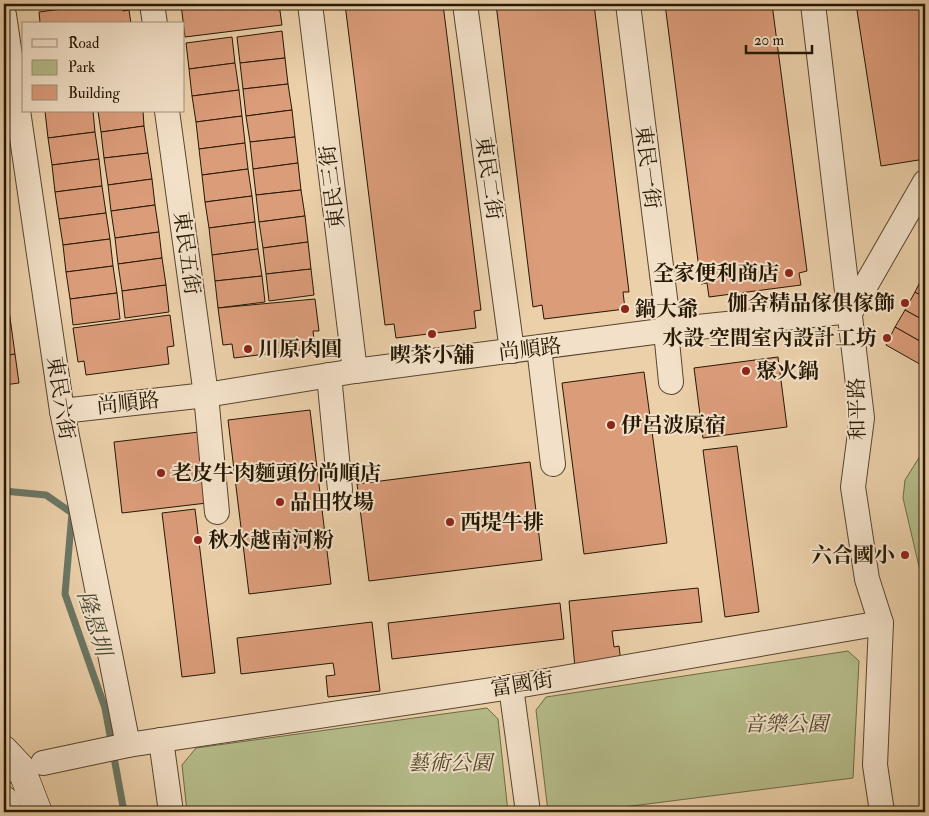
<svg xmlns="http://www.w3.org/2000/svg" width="929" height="816" font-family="'IM FELL Double Pica','Noto Serif TC',serif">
<rect width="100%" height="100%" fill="#ebd0aa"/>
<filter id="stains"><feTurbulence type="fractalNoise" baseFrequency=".004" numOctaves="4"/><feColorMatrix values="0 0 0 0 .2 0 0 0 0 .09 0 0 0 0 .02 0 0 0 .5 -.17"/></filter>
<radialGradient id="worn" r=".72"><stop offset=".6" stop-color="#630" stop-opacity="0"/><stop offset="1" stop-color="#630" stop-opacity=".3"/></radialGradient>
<g fill="#b5bc8a" stroke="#6e6a47">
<path d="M925,448v144l-22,-94 2,-18z"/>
<path d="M848,651l11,10 -6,117 -269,34h-36l-12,-102 10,-13z"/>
<path d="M487,708l11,11 10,93h-321l-5,-47 14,-17z"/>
</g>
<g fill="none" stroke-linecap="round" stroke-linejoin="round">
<path stroke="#6b7765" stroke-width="7" d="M4,491l42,4 26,18 -7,81 40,114 19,104"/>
</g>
<g fill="#db9c7a" stroke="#261804">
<path d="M98,4h24l1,7 6,-1 2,14h-98l7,-2 -1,-10z"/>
<path d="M181,4h98l3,21 -97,12z"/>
<path d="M345,4h98l38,306 -7,1 2,17 -80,10 -2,-14 -9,1z"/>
<path d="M496,4h98l35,288h-6l2,17 -81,10 -2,-14 -9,2z"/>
<path d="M665,4h107l35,267 -8,2 2,12 -92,12 -2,-14 -6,1z"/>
<path d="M856,4h69v155l-44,7z"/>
<path d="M282,31l3,27 -45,5 -3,-26z"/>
<path d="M232,37l3,26 -46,6 -3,-26z"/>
<path d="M285,58l3,26 -45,5 -3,-26z"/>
<path d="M235,63l4,27 -47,6 -3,-27z"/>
<path d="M288,84l4,26 -46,6 -3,-27z"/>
<path d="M239,90l3,26 -46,6 -4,-26z"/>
<path d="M292,110l3,27 -45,5 -4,-26z"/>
<path d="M45,111h48l2,21 -47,6z"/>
<path d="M98,111h45l1,15 -43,6z"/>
<path d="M242,116l3,27 -46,6 -3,-27z"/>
<path d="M144,126l4,27 -44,5 -3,-26z"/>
<path d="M95,132l4,27 -47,6 -4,-27z"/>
<path d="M295,137l3,26 -45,6 -3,-27z"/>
<path d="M245,143l3,26 -46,6 -3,-26z"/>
<path d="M148,153l4,26 -44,6 -4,-27z"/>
<path d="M99,159l3,27 -47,6 -3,-27z"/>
<path d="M298,163l3,27 -45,5 -3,-26z"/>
<path d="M248,169l4,27 -47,6 -3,-27z"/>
<path d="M152,179l3,26 -44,6 -3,-26z"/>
<path d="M102,186l4,27 -47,6 -4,-27z"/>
<path d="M301,190l4,26 -46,6 -3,-27z"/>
<path d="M252,196l3,26 -46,6 -4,-26z"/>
<path d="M155,205l4,27 -44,6 -4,-27z"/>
<path d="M106,213l4,26 -47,6 -4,-26z"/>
<path d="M305,216l3,26 -45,6 -4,-26z"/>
<path d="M255,222l3,27 -46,6 -3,-27z"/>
<path d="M159,232l3,26 -44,6 -3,-26z"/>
<path d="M110,239l3,27 -47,6 -3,-27z"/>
<path d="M308,242l3,27 -45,5 -3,-26z"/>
<path d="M258,249l4,27 -47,5 -3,-26z"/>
<path d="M162,258l4,27 -44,6 -4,-27z"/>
<path d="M113,266l4,27 -47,6 -4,-27z"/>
<path d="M4,267l3,29h-3z"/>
<path d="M311,269l3,26 -45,6 -3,-27z"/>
<path d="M924,274l1,1v23l-10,-6z"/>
<path d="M262,276l3,26 -47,6 -3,-27z"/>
<path d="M166,285l3,27 -44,6 -3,-27z"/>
<path d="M915,292l10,6v23l-20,-11z"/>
<path d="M117,293l3,26 -47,6 -3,-26z"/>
<path d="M4,296h3l4,29 -7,1z"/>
<path d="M315,299l4,32h-6l2,17 -81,10 -2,-14 -9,1 -5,-37z"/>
<path d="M905,310l20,11v23l-30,-17z"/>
<path d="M170,315l4,31 -7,1 2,17 -83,11 -2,-14 -6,1 -5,-34z"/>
<path d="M11,325l4,29 -11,2v-30z"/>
<path d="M895,327l30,17v23l-39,-22z"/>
<path d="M15,354l4,29 -15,2v-29z"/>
<path d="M778,357l9,70 -84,11 -9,-70z"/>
<path d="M644,372l23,171 -83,11 -22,-171z"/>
<path d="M310,410l21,174 -82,10 -21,-174z"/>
<path d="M199,432l8,71 -85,10 -8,-71z"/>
<path d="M737,446l22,166 -34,5 -22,-167z"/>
<path d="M530,462l12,98 -173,21 -12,-97z"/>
<path d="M195,509l20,164 -33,4 -20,-164z"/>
<path d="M698,588l4,34 -90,9 2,16 5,-1 2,17 -46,5 -6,-67z"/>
<path d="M560,603l4,36 -172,20 -4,-36z"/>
<path d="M372,622l8,69 -52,6 -2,-21 9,-1 -2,-12 -92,11 -4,-36z"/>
</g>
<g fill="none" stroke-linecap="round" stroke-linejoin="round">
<g stroke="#57462e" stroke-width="14">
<path id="lane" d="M4,779l19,-12"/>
</g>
<g stroke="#57462e" stroke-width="26">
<g id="street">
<path d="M152,4l3,20"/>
<path d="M310,4l45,367"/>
<path d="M465,4l47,347"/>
<path d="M628,4l41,326"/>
<path d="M813,4l49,414 -9,69 14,92 14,44 -6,142 7,47"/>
<path d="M4,15l58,396 66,334 383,-58 370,-64"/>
<path d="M167,111l39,284 11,117"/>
<path d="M851,311l74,-129"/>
<path d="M666,331l5,51"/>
<path d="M539,348l14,116"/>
<path d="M329,375l11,115"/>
<path d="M62,411l144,-16 149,-24 314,-41 182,-19"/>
<path d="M511,687l17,125"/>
<path d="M161,740l10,72"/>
<path d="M43,763l85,-18"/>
</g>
</g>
<g stroke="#261804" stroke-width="29">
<g id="secondary">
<path d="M4,750l17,18 17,44"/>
<path d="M4,800l4,12"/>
</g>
</g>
<use href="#lane" stroke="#f2e0c8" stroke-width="12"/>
<use href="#street" stroke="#f2e0c8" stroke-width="24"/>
<use href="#secondary" stroke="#f2e0c8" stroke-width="28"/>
</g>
<g fill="#8f2418" stroke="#f2e0c8" stroke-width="2">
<circle cx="789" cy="273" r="5"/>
<circle cx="905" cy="303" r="5"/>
<circle cx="625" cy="309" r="5"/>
<circle cx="432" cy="334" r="5"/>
<circle cx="887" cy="338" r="5"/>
<circle cx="248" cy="349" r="5"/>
<circle cx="746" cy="371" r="5"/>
<circle cx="611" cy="425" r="5"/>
<circle cx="161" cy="473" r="5"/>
<circle cx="280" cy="502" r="5"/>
<circle cx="450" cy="522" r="5"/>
<circle cx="198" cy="540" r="5"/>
<circle cx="905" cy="555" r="5"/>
</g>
<g text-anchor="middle" stroke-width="4" stroke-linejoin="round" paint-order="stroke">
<g font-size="21" fill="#261804" stroke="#f2e0c8">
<text transform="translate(648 167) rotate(83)" y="7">東民一街</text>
<text transform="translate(489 178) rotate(82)" y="7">東民二街</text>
<text transform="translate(332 187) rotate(-97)" y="7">東民三街</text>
<text transform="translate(187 253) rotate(82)" y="7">東民五街</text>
<text transform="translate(530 349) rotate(-7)" y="7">尚順路</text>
<text transform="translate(61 398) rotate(81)" y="7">東民六街</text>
<text transform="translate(128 403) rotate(-6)" y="7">尚順路</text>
<text transform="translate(857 409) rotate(-91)" y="7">和平路</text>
<text transform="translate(522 684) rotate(-9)" y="7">富國街</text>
</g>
<g font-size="21" font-weight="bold" fill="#261804" stroke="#f2e0c8" text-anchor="start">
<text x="779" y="280" text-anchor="end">全家便利商店</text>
<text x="895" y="310" text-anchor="end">伽舍精品傢俱傢飾</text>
<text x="635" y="316">鍋大爺</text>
<text x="877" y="345" text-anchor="end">水設 空間室內設計工坊</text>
<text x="258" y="356">川原肉圓</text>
<text x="432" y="362" text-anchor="middle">喫茶小舖</text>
<text x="756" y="378">聚火鍋</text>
<text x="621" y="432">伊呂波原宿</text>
<text x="171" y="480">老皮牛肉麵頭份尚順店</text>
<text x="290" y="509">品田牧場</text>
<text x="460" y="529">西堤牛排</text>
<text x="208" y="547">秋水越南河粉</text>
<text x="895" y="562" text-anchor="end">六合國小</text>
</g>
<g font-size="21" font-style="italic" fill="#51492c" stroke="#f2e0c8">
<text x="786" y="731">音樂公園</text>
<text x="450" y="770">藝術公園</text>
</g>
<g font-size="22" font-style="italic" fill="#484835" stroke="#f2e0c8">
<text transform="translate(95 623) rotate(73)" y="8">隆恩圳</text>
</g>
</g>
<rect width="929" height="816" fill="none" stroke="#ebd0aa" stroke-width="20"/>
<rect x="5" y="5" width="919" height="806" fill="none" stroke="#261804" stroke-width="2.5"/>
<rect x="10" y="10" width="909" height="796" fill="none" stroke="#261804"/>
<rect x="22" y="22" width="162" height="90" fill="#f2e0c8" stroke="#a0907a"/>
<rect x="32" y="39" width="25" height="8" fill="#f2e0c8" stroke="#a0907a"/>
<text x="68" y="48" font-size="15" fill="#261804">Road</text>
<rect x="32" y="60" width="25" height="15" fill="#b5bc8a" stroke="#a0907a"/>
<text x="68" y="72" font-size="15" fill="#261804">Park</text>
<rect x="32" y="85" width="25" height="15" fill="#db9c7a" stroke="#a0907a"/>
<text x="68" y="98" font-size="15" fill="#261804">Building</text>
<path d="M746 45v8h66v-8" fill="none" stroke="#261804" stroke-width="2.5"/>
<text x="754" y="45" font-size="15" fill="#261804" stroke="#f2e0c8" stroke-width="4" paint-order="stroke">20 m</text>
<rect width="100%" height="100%" filter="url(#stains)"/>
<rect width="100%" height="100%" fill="url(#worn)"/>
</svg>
